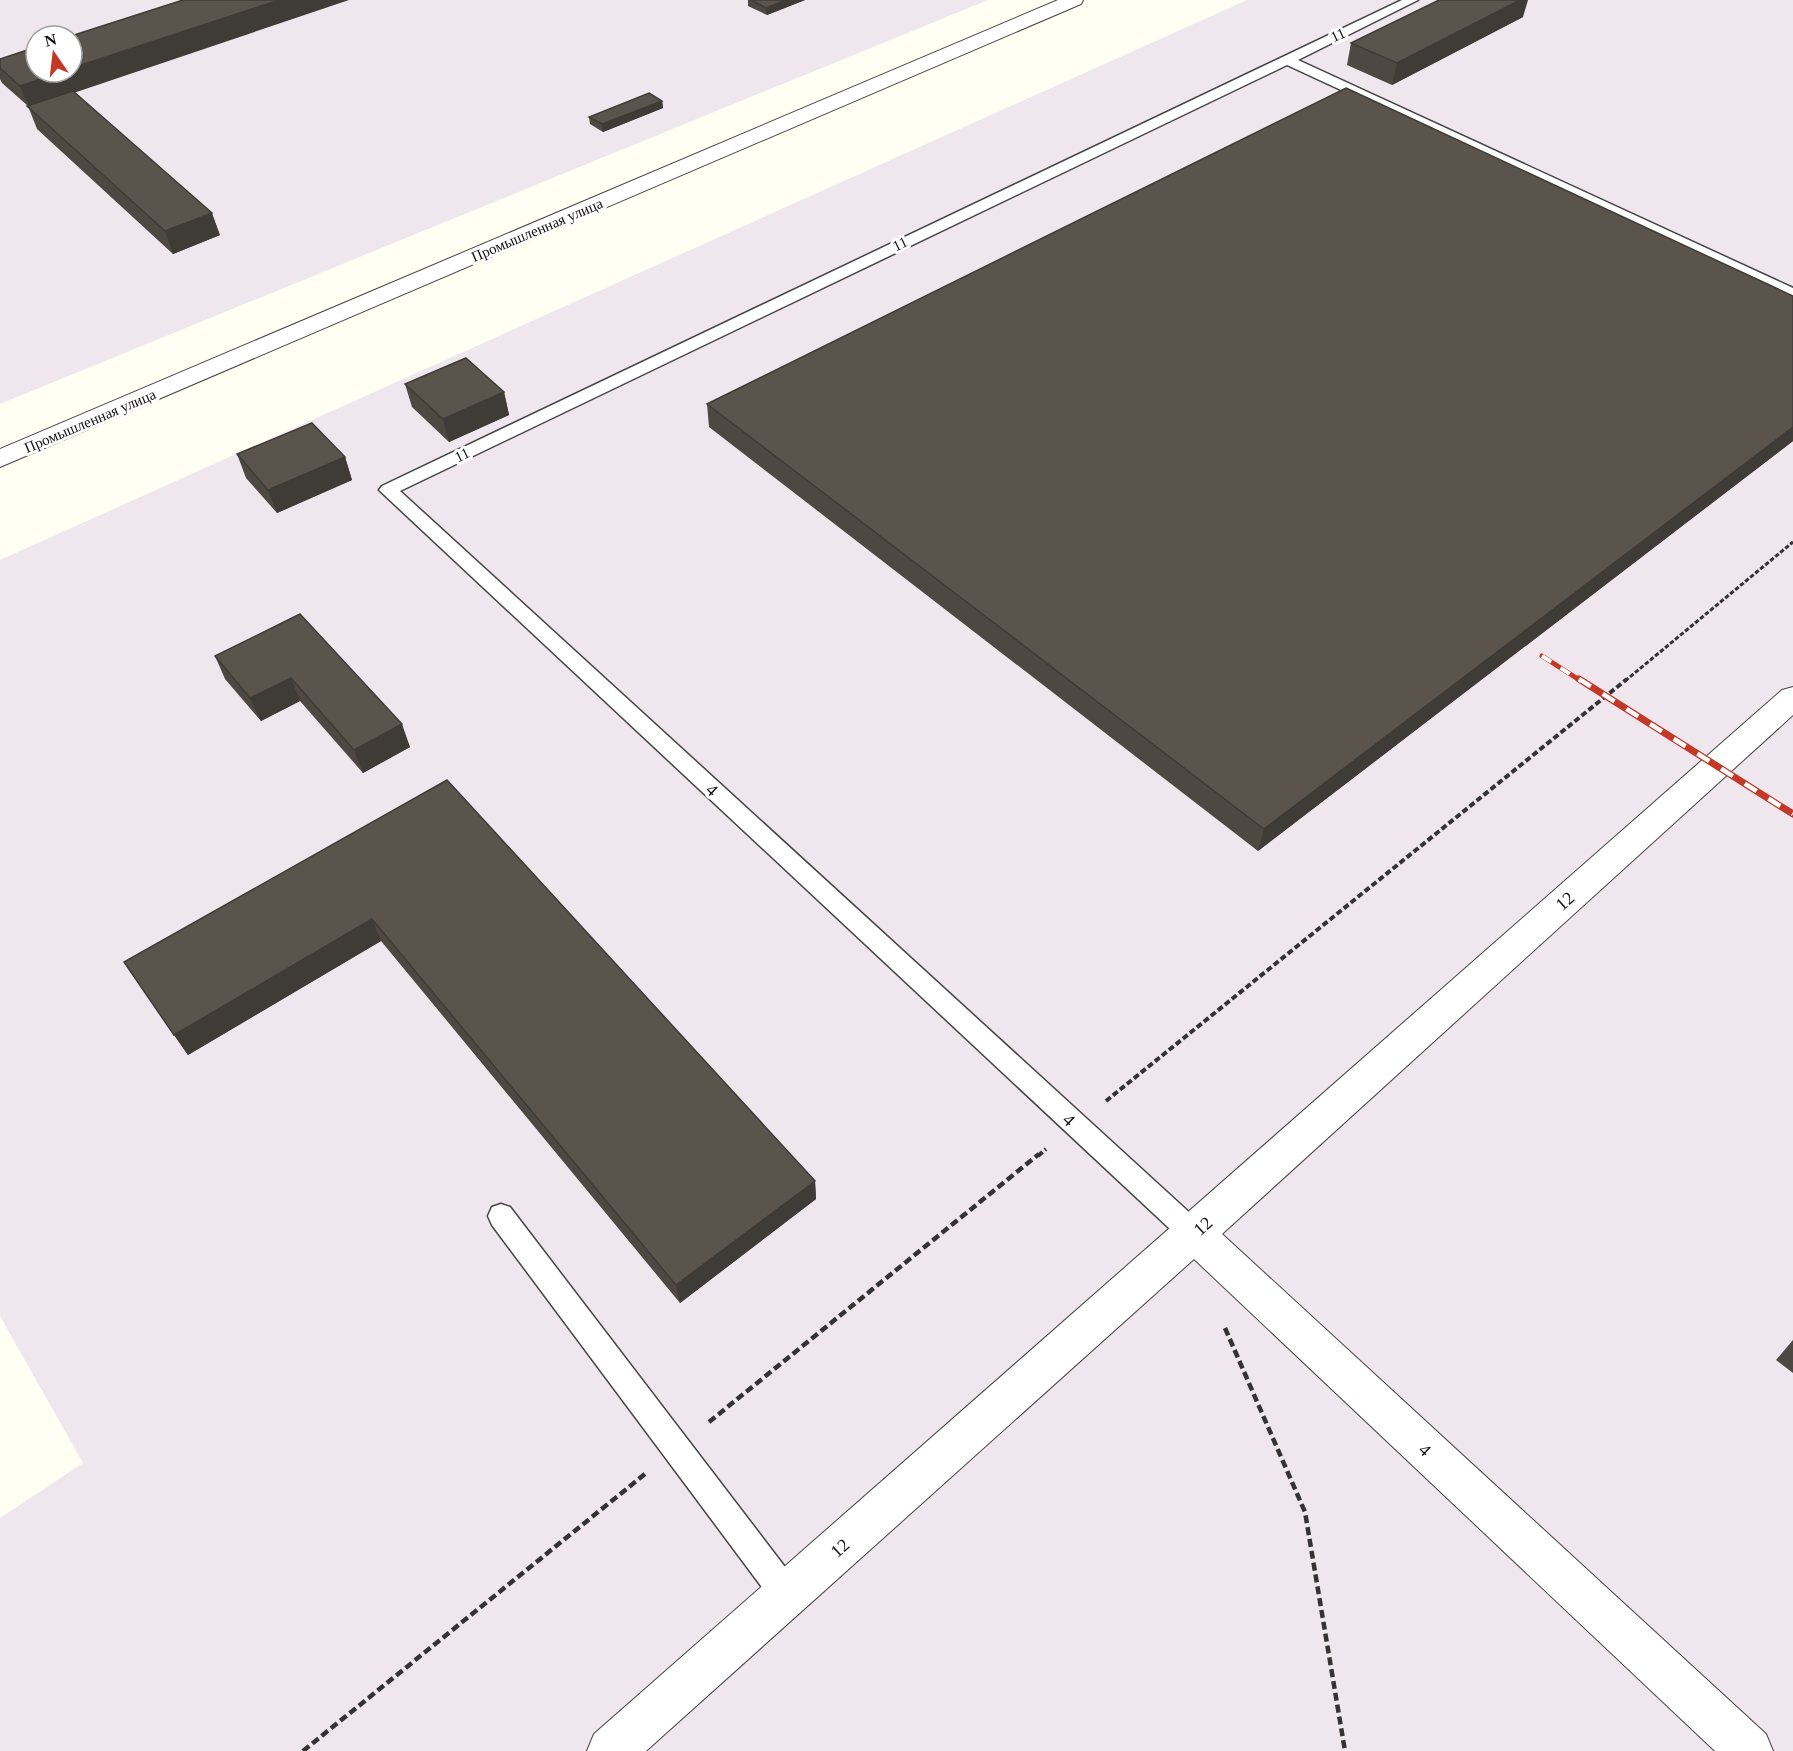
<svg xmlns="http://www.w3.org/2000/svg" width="1793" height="1751" font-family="Georgia,serif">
<rect width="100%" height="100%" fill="#fffff4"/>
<g fill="#efe6ee" fill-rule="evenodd">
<path d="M0,0h988l-988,404zM36,36h36v36h-36z"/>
<path d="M1247,0h546v1751h-1793v-233l83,-55 -83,-147v-756z"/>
</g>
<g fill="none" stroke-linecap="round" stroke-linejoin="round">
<g stroke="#444" stroke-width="3">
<g id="lane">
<path d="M1402,0h16l-120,60 495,228v11l-506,-234 -887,426 803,734 4,9 -4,9 -9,3 -9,-3 -806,-753 3,-4z"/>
<path d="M501,1204l9,3 288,377 4,11 -4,11 -11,4 -11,-4 -284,-381 -4,-9 4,-9z"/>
</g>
</g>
<g stroke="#444" stroke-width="2">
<g id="street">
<path d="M1058,0h25l-2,4 -1081,463v-18z"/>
<path d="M1793,687v28l-571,519 544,500 7,17h-58l-521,-492 -548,492h-59l7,-17 1188,-1044z"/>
</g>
</g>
<path stroke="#333" stroke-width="3" stroke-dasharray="4.5 2" stroke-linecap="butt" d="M1625,681l168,-139"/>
<g stroke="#333" stroke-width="4" stroke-dasharray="6 3" stroke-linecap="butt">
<path d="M1106,1101l521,-422"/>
<path d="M1038,1156l8,-7"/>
</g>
<g stroke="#333" stroke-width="4.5" stroke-dasharray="8 4" stroke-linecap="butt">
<path d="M1225,1328l80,184 40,239"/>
<path d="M709,1422l330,-268"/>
<path d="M303,1751l342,-277"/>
</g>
<use href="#lane" fill="#fff" fill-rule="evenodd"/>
<use href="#street" fill="#fff" fill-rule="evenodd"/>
<g stroke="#c33826" stroke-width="5">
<path id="rail-far1" d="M1542,656l39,25"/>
</g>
<g stroke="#c33826" stroke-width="7">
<path id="rail" d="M1579,679l214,135"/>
</g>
<use href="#rail-far1" stroke="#fff" stroke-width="4" stroke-dasharray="11" stroke-linecap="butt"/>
<use href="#rail" stroke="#fff" stroke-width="4.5" stroke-dasharray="14" stroke-linecap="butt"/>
</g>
<g fill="#4d4842">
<path d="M748,0h57l-38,15 -19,-9z"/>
<path d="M1523,17l-131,68 -45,-20 4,-22z"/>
<path d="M0,59l74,33 146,143 -47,19 -136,-125 -9,-23 -26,-23 -2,-4z"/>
<path d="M662,101l1,7 -60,24 -13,-8 -1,-7z"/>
<path d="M1793,296v145l-535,410 -549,-424 -2,-23z"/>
<path d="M405,384l99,8 5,23 -60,27 -37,-35z"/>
<path d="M237,454l108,3 7,23 -75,33 -31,-35z"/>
<path d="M300,614l110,133 -47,26 -63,-72 -39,20 -36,-42 -10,-23z"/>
<path d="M447,780l368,401 1,18 -136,104 -299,-362 -193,114 -64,-93z"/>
<path d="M1793,1340v33l-17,-13z"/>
</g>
<g fill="#3f3b36">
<path d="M279,0h70l-320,108 -9,-22 41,-14h11v-4z"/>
<path d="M786,0h19l-38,15 -1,-7z"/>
<path d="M1515,0h13l-5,17 -131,68 5,-22z"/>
<path d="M662,101l1,7 -60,24 -1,-8z"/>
<path d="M212,213l8,22 -47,19 -8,-23z"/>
<path d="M504,392l5,23 -60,27 -6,-23z"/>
<path d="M1793,427v14l-535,410 6,-22z"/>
<path d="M345,457l7,23 -75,33 -9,-23z"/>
<path d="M291,678l9,23 -39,20 -11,-23z"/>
<path d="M402,724l8,23 -47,26 -9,-23z"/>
<path d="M372,919l9,22 -193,114 -14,-20z"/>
<path d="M815,1181l1,18 -136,104 -4,-18z"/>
</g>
<g fill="#5a544d" stroke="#3f3b36" stroke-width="1.5">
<path d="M183,0h96l-207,68v-32h-1z"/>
<path d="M751,0h35l-20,8z"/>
<path d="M1439,0h81l-123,63 -46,-20z"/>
<path d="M36,47v25h25l-41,14 -20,-18v-9z"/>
<path d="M1346,88l447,208v131l-529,402 -557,-425z"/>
<path d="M73,91l139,122 -47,18 -138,-125z"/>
<path d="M649,93l13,8 -60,23 -13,-7z"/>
<path d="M466,358l38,34 -61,27 -38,-35z"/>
<path d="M312,423l33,34 -77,33 -31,-36z"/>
<path d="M300,614l102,110 -48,26 -63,-72 -41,20 -35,-42z"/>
<path d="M447,780l368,401 -139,104 -304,-366 -198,116 -50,-73z"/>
</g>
<g text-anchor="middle" stroke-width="6" stroke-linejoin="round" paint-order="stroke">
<g font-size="15" fill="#111" stroke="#fff">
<text transform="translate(1338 35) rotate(-25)" y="5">11</text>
<text transform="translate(537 230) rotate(-23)" y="5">Промышленная улица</text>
<text transform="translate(900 244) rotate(-26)" y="5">11</text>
<text transform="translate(90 421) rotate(-23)" y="5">Промышленная улица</text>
<text transform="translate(462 455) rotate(-26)" y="5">11</text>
</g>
<g font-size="18" fill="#111" stroke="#fff">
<text transform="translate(712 790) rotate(43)" y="6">4</text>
<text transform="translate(1565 901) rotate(-42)" y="6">12</text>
<text transform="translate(1069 1120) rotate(43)" y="6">4</text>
<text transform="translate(1203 1226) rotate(-42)" y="6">12</text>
<text transform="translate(1425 1450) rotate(43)" y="6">4</text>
<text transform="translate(840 1548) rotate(-42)" y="6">12</text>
</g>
</g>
<g transform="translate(54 54) rotate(346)"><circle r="28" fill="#ffffff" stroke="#a0a0a0" stroke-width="1.5"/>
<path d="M0-4.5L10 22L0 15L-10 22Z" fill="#c33826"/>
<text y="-9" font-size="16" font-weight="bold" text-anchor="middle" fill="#111111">N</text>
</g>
</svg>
